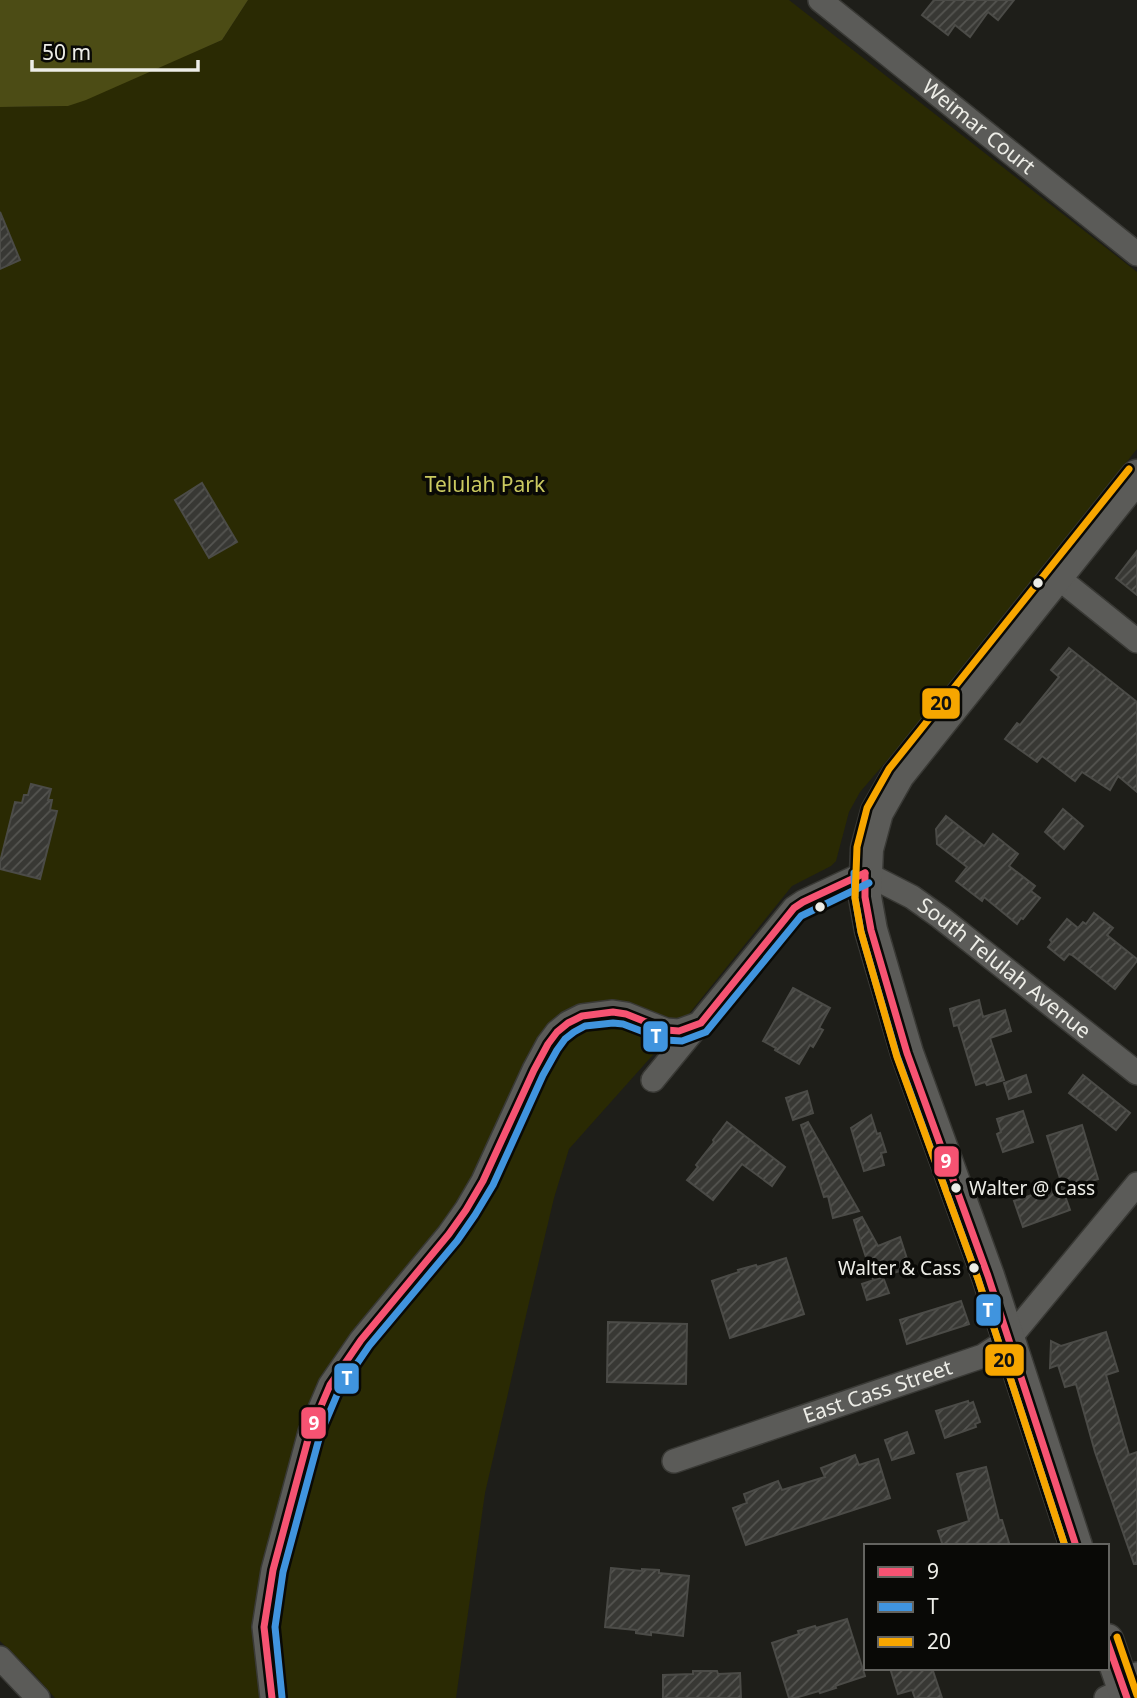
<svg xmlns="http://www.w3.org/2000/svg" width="1137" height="1698" font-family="'Noto Sans',sans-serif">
<defs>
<pattern id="building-hatch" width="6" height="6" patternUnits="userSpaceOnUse" patternTransform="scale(1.75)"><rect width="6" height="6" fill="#383834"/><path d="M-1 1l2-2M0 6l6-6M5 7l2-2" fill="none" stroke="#555551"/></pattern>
</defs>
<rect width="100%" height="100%" fill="#1e1e19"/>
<path fill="#2a2a03" d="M248,0h541l348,272v177l-234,293 -43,50 -11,20 -13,49 -5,5 -39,20 -108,134 -115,129 -15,49 -27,113 -42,182 -29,205h-401l-22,-25 -33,-32v-1534l68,-1 154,-66z"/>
<path fill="#4c4c15" d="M0,0h248l-26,40 -136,60 -18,6 -68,1z"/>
<g fill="url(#building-hatch)" stroke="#4b4b47" stroke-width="2">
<path d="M934,0h80l-16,20 -10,-8 -18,25 -15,-12 -7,10 -26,-20z"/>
<path d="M0,212l20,48 -20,9z"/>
<path d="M202,483l35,59 -28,16 -34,-58z"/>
<path d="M1137,551v44l-21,-17z"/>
<path d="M1069,648l68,54v90l-19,-16 -8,14 -28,-18 -7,9 -33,-25 -5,6 -32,-23 12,-16 3,2 39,-48 -8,-7z"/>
<path d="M31,784l20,5 -3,11h4l-2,10 7,1 -17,68 -40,-10v-7l15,-60 7,1 2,-8h4z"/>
<path d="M1063,809l20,17 -19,23 -19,-17z"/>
<path d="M946,816l38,30 9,-12 25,20 -9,12 26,20 -4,5 9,7 -17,21 -2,-1 -4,6 -33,-27 -2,4 -26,-20 11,-14 -30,-23 -1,-15z"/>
<path d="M1094,913l19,15 -6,7 30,24v2l-22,28 -43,-34 -3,-1 -5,6 -16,-13 4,-5 -2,-2 17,-21 11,9 5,-6 3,2z"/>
<path d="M793,988l37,20 -11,20 4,2 -10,17 -3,-2 -11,19 -24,-14 1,-2 -13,-7z"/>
<path d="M979,1000l4,17 22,-7 6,21 -21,7 14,42 -17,5 -2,-3 -9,3 -18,-60 -4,1 -4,-17z"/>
<path d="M1026,1075l5,17 -22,7 -5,-16z"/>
<path d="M1083,1075l47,38 -14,17 -47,-37z"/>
<path d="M807,1091l6,22 -20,7 -7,-22z"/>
<path d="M1023,1111l10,31 -30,10 -6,-18 4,-2 -4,-13z"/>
<path d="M871,1115l6,19 3,-1 6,19 -5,1 3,12 -20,6 -13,-43z"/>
<path d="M727,1122l58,45 -13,19 -30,-22 -29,36 -26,-20 11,-13 -2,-2 18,-23 -1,-2z"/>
<path d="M808,1122l51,89 -26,7 -5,-22 -4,1 -23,-72z"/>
<path d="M1082,1125l16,54 -35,11 7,20 -47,17 -9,-26 48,-16 -15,-49z"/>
<path d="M862,1217l16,29 22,-9 10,31 -37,11 -19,-59z"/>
<path d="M786,1258l18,56 -74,24 -18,-57 27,-9 -1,-2 18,-5 1,2z"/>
<path d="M883,1277l6,16 -22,7 -5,-16z"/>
<path d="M961,1301l8,23 -62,20 -7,-24z"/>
<path d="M608,1322l79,2 -1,60 -79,-2z"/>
<path d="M1106,1332l12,39 -12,4 23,80 8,-3v112h-3l-39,-112 -19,-68 -11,3 -7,-22 -8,3 1,-27 10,5z"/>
<path d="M968,1401l1,3 4,-2 7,20 -5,2 1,3 -31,11 -9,-27z"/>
<path d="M907,1432l7,21 -22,7 -7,-20z"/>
<path d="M855,1455l4,10 19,-6 12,39 -144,47 -13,-37 14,-5 -3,-9 34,-13 4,9 43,-13 -4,-9z"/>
<path d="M986,1467l13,53h3l8,26h-67l-5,-15 31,-10 -12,-47z"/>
<path d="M611,1568l31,3v-2l17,1v3l30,3 -6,60 -32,-4v3l-15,-2v-3l-31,-3z"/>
<path d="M847,1619l18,57 -30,10 1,2 -16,5 -1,-2 -24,7h-6l-17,-55 27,-9 -1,-3 17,-5 1,2z"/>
<path d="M890,1668h42l10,30h-27l-3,-8 -14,4z"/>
<path d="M693,1671h24l1,3 22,-1 1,25h-78v-23l30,-1z"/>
</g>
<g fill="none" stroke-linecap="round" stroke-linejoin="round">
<g stroke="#393935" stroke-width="26">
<g id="street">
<path id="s1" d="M820,0l317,254"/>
<path d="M1056,576l81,65"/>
<path id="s2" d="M653,1080l141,-172 9,-6 62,-29 47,24 28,20 197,156"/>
<path id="s3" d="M674,1461l309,-105 26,-17 128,-155"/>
<path d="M0,1658l38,40"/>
<path d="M272,1698l-8,-71 9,-57 37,-138 20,-47 31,-45 88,-106 17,-24 17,-29 51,-111 14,-26 9,-12 11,-9 14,-7 31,-4 13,2 40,16 13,1 22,-8"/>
<path d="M1106,1698l18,-8 13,-16"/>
</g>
</g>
<g stroke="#393935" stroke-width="35">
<g id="secondary">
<path d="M1076,1546l-88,-270 -81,-223 -36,-123 -6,-33 2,-48 10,-37 21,-37 239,-299"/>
<path d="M1107,1640l20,58"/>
</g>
</g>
<use href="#street" stroke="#5b5b58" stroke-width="23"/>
<use href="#secondary" stroke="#5b5b58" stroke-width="32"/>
<g stroke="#090906" stroke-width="12">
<g id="bus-1">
<path d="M865,873v24l6,33 36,123 81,223 88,270"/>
<path d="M1107,1641l20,57"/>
<path d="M272,1698l-8,-71 9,-57 37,-138 20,-47 31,-45 88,-106 17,-24 17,-29 51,-111 14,-26 9,-12 11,-9 14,-7 31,-4 13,2 40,16 13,1 22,-8 93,-115 9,-6 62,-29"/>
</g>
</g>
<g stroke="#090906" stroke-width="12">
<g id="bus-2">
<path d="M854,873l1,25 6,34 36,124 81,223 87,267"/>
<path d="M282,1697l-7,-70 8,-55 37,-137 19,-45 30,-44 88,-105 18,-26 18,-30 50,-110 14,-25 8,-11 9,-7 11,-6 28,-3 10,1 42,16 17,1 24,-9 95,-116 68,-33"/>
</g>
</g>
<g stroke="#090906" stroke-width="12">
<g id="bus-3">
<path d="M1065,1546l-87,-267 -81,-222 -36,-125 -6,-34 2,-51 10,-39 22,-39 240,-300"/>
<path d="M1117,1637l20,58"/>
</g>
</g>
<use href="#bus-1" stroke="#f65372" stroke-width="7"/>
<use href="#bus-2" stroke="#4094de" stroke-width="7"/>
<use href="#bus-3" stroke="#f7a600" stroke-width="7"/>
</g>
<g fill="#edede7" stroke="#090906" stroke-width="2.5">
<circle cx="1038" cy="583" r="6"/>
<circle cx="820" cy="907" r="6"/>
<circle cx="956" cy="1188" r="6"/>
<circle cx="974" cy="1268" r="6"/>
</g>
<g text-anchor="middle" stroke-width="7" stroke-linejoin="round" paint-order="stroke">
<g font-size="19" fill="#edede7" stroke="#090906" text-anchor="start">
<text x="969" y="1195">Walter @ Cass</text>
<text x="961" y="1275" text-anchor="end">Walter &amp; Cass</text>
</g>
<g font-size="21" fill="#edede7" stroke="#090906">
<text dy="7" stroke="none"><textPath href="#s1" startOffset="203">Weimar Court</textPath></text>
<text dy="7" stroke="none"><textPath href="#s2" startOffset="471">South Telulah Avenue</textPath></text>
<text dy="7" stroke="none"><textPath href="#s3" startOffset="215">East Cass Street</textPath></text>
</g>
<g font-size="21" fill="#cac960" stroke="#090906">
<text x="485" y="492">Telulah Park</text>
</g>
</g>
<g stroke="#090906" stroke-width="2.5">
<rect x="921" y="687" width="40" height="33" rx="7" fill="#f7a600"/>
<rect x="642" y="1020" width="27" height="33" rx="7" fill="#4094de"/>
<rect x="933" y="1145" width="27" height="33" rx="7" fill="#f65372"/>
<rect x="975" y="1293" width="27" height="34" rx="7" fill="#4094de"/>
<rect x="984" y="1343" width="41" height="34" rx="7" fill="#f7a600"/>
<rect x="333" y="1362" width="27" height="33" rx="7" fill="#4094de"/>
<rect x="300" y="1406" width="27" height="34" rx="7" fill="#f65372"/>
</g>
<g font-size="19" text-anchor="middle" font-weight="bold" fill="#fff">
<text x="656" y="1043">T</text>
<text x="946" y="1168">9</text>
<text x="988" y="1317">T</text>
<text x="347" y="1385">T</text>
<text x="314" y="1430">9</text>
</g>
<g font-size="19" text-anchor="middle" font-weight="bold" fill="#111">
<text x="941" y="710">20</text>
<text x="1004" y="1367">20</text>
</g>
<rect x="864" y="1544" width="245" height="126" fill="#090906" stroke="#646460" stroke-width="2"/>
<rect x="878" y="1567" width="35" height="10" fill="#f65372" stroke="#646460" stroke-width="2"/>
<text x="927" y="1579" font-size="21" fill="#edede7">9</text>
<rect x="878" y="1602" width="35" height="10" fill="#4094de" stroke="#646460" stroke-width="2"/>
<text x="927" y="1614" font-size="21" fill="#edede7">T</text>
<rect x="878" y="1637" width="35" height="10" fill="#f7a600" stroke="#646460" stroke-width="2"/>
<text x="927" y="1649" font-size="21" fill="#edede7">20</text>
<path d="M32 60v10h166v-10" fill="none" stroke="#edede7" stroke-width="3.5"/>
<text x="42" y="60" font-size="21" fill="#edede7" stroke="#090906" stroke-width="5" paint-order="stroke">50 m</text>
</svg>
